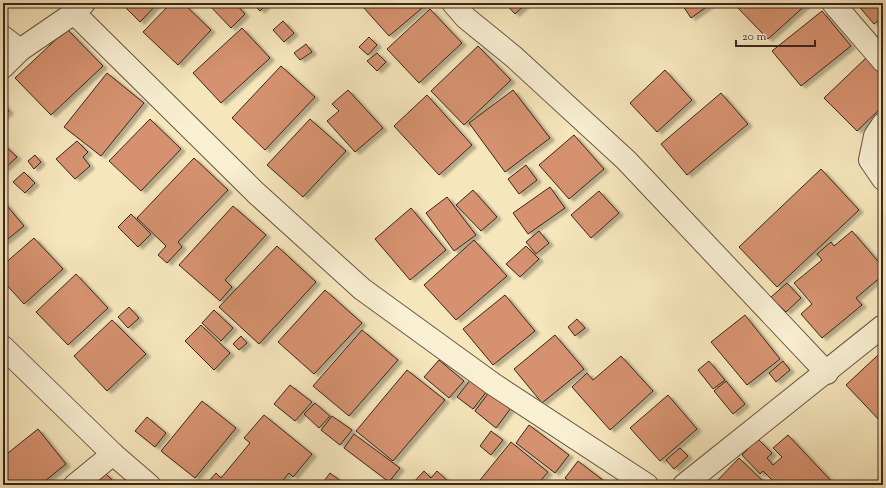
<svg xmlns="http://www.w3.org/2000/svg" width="886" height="488" font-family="'Sorts Mill Goudy',serif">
<defs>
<filter id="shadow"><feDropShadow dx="4.5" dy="2.5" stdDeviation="1" flood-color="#0004"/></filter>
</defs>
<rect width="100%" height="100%" fill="#f6e6bc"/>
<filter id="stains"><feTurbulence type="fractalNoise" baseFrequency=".005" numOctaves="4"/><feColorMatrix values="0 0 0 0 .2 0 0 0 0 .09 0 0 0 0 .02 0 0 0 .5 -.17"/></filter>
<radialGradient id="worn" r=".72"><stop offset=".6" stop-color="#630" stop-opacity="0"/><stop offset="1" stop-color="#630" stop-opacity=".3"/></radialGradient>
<g fill="#d6926f" stroke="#3a261d" filter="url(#shadow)">
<path d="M121,3h37l-18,19z"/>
<path d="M171,3h12l28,27 -33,35 -35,-33z"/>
<path d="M215,3h20l10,11 -14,14 -20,-21z"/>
<path d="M252,3h16l-8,8z"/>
<path d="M369,3h59l-39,33 -25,-28z"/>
<path d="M505,3h22l-12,11z"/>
<path d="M681,3h31l-21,15z"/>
<path d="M737,3h71l-40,36 -33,-34z"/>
<path d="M856,3h27v13l-9,8z"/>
<path d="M430,9l32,34 -43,40 -32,-34z"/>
<path d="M822,11l29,35 -50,40 -29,-35z"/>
<path d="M283,21l11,12 -10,9 -11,-12z"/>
<path d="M242,28l28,30 -49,45 -28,-30z"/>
<path d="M67,29l36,37 -52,49 -36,-37z"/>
<path d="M369,37l8,8 -9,10 -9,-8z"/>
<path d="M306,44l6,8 -12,8 -6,-7z"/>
<path d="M478,46l33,34 -47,45 -33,-34z"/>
<path d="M377,53l9,9 -9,9 -10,-10z"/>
<path d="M866,58l17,18v30l-26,25 -33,-33z"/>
<path d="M281,66l34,31 -50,53 -33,-32z"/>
<path d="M665,70l27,30 -35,32 -27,-29z"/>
<path d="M107,73l37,30 -43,53 -37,-29z"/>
<path d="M348,90l35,38 -28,24 -28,-31 12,-10 -7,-7z"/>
<path d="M513,90l37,48 -45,34 -36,-49z"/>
<path d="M721,93l27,31 -61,51 -26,-31z"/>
<path d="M427,95l45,50 -33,30 -45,-49z"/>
<path d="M3,104l6,7 -6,6z"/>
<path d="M150,119l31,30 -40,42 -32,-30z"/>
<path d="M310,119l36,32 -43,46 -36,-32z"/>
<path d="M574,135l30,34 -35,30 -30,-34z"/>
<path d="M77,141l11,11 -5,5 7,9 -15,13 -19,-20z"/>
<path d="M3,144l14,13 -14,13z"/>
<path d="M35,155l6,7 -7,7 -6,-8z"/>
<path d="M194,158l34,32 -50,52 4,5 -15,16 -9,-8 8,-9 -29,-28z"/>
<path d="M526,165l11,15 -18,14 -11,-15z"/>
<path d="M821,169l38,41 -82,77 -38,-40z"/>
<path d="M24,172l11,11 -10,10 -12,-11z"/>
<path d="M550,187l15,21 -37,26 -15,-21z"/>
<path d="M473,190l24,27 -16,14 -25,-26z"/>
<path d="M599,191l20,22 -28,25 -20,-23z"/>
<path d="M447,197l29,38 -22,16 -28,-38z"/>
<path d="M3,201l21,25 -21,17z"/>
<path d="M233,206l33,29 -41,45 7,7 -12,14 -41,-36z"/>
<path d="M411,208l35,42 -36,30 -35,-41z"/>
<path d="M131,214l20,20 -13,13 -20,-20z"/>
<path d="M539,231l10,12 -13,11 -10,-12z"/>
<path d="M852,231l31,36v8l-27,23 6,7 -40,33 -21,-24 11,-10 -18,-21 28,-23 -5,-6 14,-12 3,4z"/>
<path d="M34,238l29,31 -39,35 -21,-23v-16z"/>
<path d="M474,240l33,36 -51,44 -32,-35z"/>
<path d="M277,246l39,36 -57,62 -40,-37z"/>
<path d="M526,246l13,13 -19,18 -14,-13z"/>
<path d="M76,274l32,34 -40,37 -32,-33z"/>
<path d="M787,283l14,15 -15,14 -15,-15z"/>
<path d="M325,290l37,33 -48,51 -36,-32z"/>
<path d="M505,295l30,36 -42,34 -30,-36z"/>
<path d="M129,307l10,11 -11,10 -10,-11z"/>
<path d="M214,310l19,18 -12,13 -19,-18z"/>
<path d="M745,315l35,44 -33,26 -36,-43z"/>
<path d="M577,319l8,9 -10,8 -7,-9z"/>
<path d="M112,320l34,34 -39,37 -33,-35z"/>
<path d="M201,325l29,28 -16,17 -29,-29z"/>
<path d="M362,330l36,30 -49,56 -36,-30z"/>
<path d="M555,335l29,34 -42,34 -28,-34z"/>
<path d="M241,336l6,7 -8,7 -6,-6z"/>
<path d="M878,355l5,6v63l-37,-39z"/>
<path d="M621,356l32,35 -43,39 -38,-43 15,-14 6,7z"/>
<path d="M439,360l25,21 -15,17 -25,-21z"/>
<path d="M709,361l16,19 -12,9 -15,-19z"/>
<path d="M783,361l7,9 -14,12 -7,-9z"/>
<path d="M407,370l38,30 -52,61 -37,-30z"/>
<path d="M471,379l16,12 -14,18 -16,-12z"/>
<path d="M726,381l19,23 -12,10 -19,-23z"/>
<path d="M290,385l22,17 -17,19 -21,-17z"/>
<path d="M490,391l21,17 -15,20 -21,-17z"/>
<path d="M668,395l29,34 -37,32 -30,-33z"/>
<path d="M202,401l34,27 -41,50 -34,-27z"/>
<path d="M315,403l15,13 -11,12 -15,-14z"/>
<path d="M264,415l48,39 -19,23 -4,-4 -10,12h-66l-4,-4 7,-8 5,5 29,-35 -6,-5z"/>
<path d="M332,416l20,14 -12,15 -19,-15z"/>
<path d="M147,417l19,16 -11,14 -20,-16z"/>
<path d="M529,425l40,30 -14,18 -39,-30z"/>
<path d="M38,429l28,35 -26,21h-37v-28z"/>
<path d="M491,431l12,9 -12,15 -11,-9z"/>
<path d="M354,434l46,34 -11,14 -45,-34z"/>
<path d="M788,435l47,50h-58l-14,-14 -3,3 -18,-19 16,-16 14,14 -5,5 6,7 9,-8 -9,-9z"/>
<path d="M511,442l37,30 -11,13h-61z"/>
<path d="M680,448l8,8 -14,13 -8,-9z"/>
<path d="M739,458l28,27h-54z"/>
<path d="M578,461l30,23 -34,1 -9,-7z"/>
<path d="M424,471l7,7 6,-7 15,14h-41z"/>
<path d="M104,472l13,13h-25z"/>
<path d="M330,473l16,12h-25z"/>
</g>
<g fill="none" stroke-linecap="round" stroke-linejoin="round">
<g stroke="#695645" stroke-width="24">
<g id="minor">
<path d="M453,3l13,15 48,39 112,103 201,213"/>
<path d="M833,3l50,58"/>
<path d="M74,13l182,180 106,96 131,95 154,101"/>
<path d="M3,37l17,13"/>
<path d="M3,67l17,-17 54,-37 10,-10"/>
<path d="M883,124l-8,12 -5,24 13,19"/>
<path d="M3,347l110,107 36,31"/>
<path d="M75,485l38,-31"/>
<path d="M684,485l199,-159"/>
</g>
</g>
<use href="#minor" stroke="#f9efd3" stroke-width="22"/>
</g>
<rect width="886" height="488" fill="none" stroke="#f6e6bc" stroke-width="16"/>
<rect x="4" y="4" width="878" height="480" fill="none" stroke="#3a261d" stroke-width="2"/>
<rect x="8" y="8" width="870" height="472" fill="none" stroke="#3a261d"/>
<path d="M736 40v6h79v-6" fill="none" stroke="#3a261d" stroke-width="2"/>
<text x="742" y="40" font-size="12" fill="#3a261d" stroke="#f9efd3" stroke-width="3" paint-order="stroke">20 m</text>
<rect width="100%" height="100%" filter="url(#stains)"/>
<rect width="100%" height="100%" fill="url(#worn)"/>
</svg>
